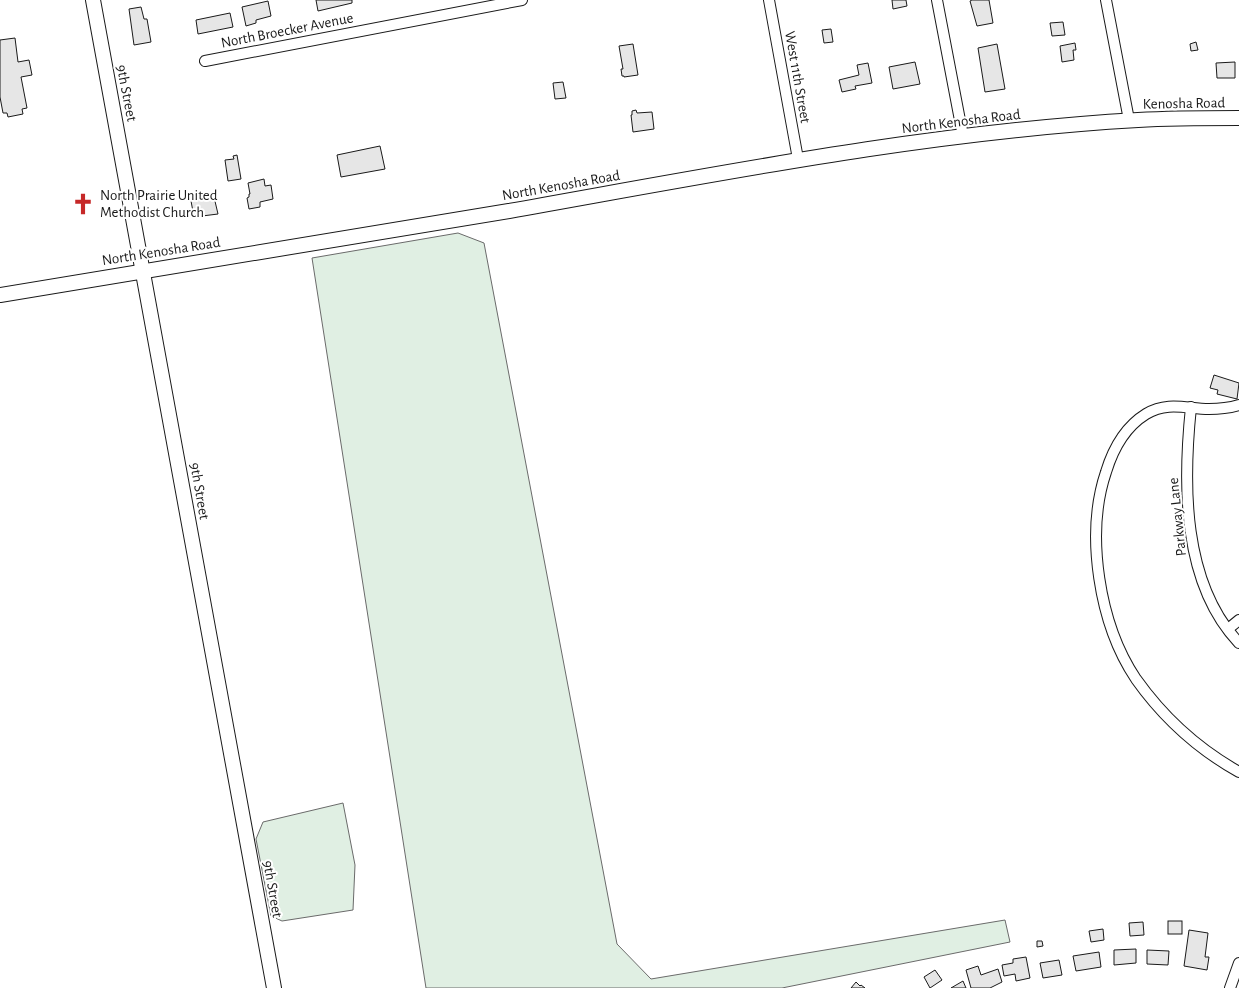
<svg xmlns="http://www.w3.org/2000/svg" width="1239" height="988" font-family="'Alegreya Sans',sans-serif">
<rect width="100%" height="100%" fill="#fff"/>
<g fill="#e0efe3" stroke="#6a6a6a">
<path d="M458,233l26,10 133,701 34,35 354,-59 5,22 -228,46h-356l-114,-730z"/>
<path d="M343,803l12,62 -2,45 -71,11 -11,-5 -15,-77 7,-17z"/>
</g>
<g fill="#e6e6e6" stroke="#1a1a1a">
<path d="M316,0h36v3l-34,8z"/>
<path d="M892,0h14l1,6 -14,3z"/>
<path d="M972,0h17l4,23 -16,3 -7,-25z"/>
<path d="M268,1l3,15 -15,4v3l-10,3 -4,-19z"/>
<path d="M141,7l3,12h3l4,23 -17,3 -5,-36z"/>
<path d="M230,13l3,14 -35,7 -2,-14z"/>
<path d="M1063,22l2,13 -13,1 -2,-13z"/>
<path d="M831,29l2,13 -9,1 -2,-13z"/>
<path d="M15,38l3,24 11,-2 3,15 -11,2 6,31 -5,1 1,5 -15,3 -1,-4h-4l-3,-16v-57z"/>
<path d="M1196,42l2,8 -7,1 -1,-7z"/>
<path d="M1075,43l1,7h-3l1,10 -12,2 -2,-16z"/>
<path d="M633,44l5,31 -14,2v-1h-2l-1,-7h2l-4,-23z"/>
<path d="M997,44l8,45 -20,3 -7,-44z"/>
<path d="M915,62l5,22 -27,5 -4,-22z"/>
<path d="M1235,62v16h-18l-1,-15z"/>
<path d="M868,63l4,20 -17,3 1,3 -14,3 -3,-12 20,-5 -2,-10z"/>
<path d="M563,82l3,16 -11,1 -2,-16z"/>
<path d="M636,110l1,3 15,-1 2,17 -21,3 -2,-17h1v-4z"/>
<path d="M380,146l5,23 -44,8 -4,-22z"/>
<path d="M237,155l4,24 -13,2 -3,-21 9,-1 -1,-3z"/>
<path d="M264,179l1,7 6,-1 2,14 -13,3v5l-11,2 -2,-11 2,-1v-3h1l-2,-11z"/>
<path d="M214,197l4,17 -24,3 -3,-16z"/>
<path d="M1214,375l25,8 -2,16 -20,-5 1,-4 -8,-2z"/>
<rect x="1168" y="921" width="14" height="13"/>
<path d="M1143,922l1,13 -14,1 -1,-13z"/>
<path d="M1103,929l1,11 -13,2 -2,-11z"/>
<path d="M1189,930l19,3 -3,24h4l-2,13 -23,-4z"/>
<path d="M1037,941h5l1,5 -6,1z"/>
<path d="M1136,949v14l-22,2v-15z"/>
<path d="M1147,950l22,1 -1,14 -21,-1z"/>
<path d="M1099,952l2,15 -25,4 -3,-15z"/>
<path d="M1026,957l4,21 -14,3 -1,-7 -11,2 -2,-11 11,-2v-4z"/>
<path d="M1059,960l3,15 -19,3 -3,-15z"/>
<path d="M978,966l3,9 17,-6 4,13 -12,6h-19l-5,-18z"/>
<path d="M935,970l7,10 -12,8 -6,-11z"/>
<path d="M963,981l3,7h-15z"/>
<path d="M856,982l4,4 1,-1 4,3h-14z"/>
</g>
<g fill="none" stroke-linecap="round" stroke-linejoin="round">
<g stroke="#1a1a1a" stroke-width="12">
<g id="street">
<path d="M769,0l29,159"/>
<path d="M937,0l26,136"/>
<path d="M1106,0l23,120"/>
<path d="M205,61l317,-61"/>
<path d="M1239,405c-10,3 -19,4 -30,4 -22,0 -41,-8 -63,5 -21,13 -33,35 -40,58 -21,62 -7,152 30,207 27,38 62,70 103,93"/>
<path d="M1191,407c-8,77 -9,176 48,236"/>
<path d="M1228,629l11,-9"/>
<path d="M1230,988l9,-25"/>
</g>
</g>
<g stroke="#1a1a1a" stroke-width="16">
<g id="secondary">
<path d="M93,0l181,988"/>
<path d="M0,295c170,-29 340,-55 509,-84 209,-37 418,-79 629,-91 34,-2 68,-2 101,-2"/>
</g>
</g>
<use href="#street" stroke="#fff" stroke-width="10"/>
<use href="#secondary" stroke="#fff" stroke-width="14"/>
</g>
<defs>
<g id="church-bare" transform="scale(1.725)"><path d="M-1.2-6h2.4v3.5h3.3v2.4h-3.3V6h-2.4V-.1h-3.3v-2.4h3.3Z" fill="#c62828" stroke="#fff" stroke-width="2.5" paint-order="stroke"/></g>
</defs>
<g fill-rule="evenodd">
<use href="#church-bare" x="83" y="204"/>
</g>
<g text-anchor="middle" stroke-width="4" stroke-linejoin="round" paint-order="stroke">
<g font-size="15" fill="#1a1a1a" stroke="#fff">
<text transform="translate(287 30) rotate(-11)" y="5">North Broecker Avenue</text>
<text transform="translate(798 77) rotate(80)" y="5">West 11th Street</text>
<text transform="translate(127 93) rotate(79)" y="5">9th Street</text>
<text transform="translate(1184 103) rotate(-1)" y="5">Kenosha Road</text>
<text transform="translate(961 121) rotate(-7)" y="5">North Kenosha Road</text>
<text transform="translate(561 185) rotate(-10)" y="5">North Kenosha Road</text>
<text transform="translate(161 251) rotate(-9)" y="5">North Kenosha Road</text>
<text transform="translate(200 491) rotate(80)" y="5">9th Street</text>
<text transform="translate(1177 517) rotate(-96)" y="5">Parkway Lane</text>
<text transform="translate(273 889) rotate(80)" y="5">9th Street</text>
</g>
<g font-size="15" fill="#1a1a1a" stroke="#fff" text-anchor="start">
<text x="100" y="200">North Prairie United<tspan x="100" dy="17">Methodist Church</tspan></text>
</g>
</g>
</svg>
